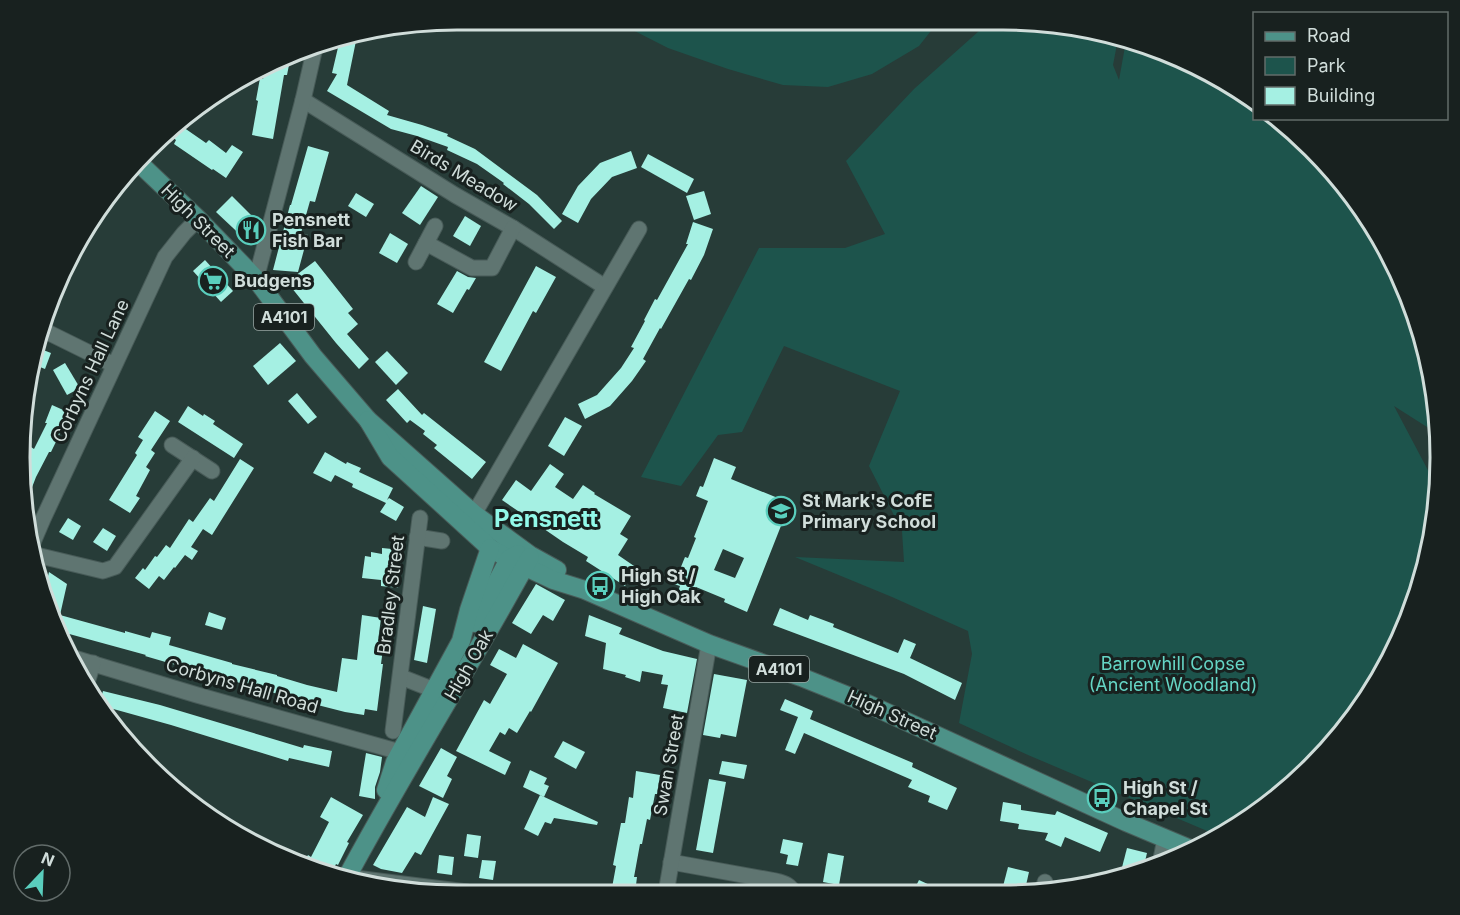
<svg xmlns="http://www.w3.org/2000/svg" width="1460" height="915" font-family="Inter,sans-serif">
<rect width="100%" height="100%" fill="#273c38"/>
<g fill="#1d544c">
<path d="M613,20l325,2 -19,24 -47,28 -44,13 -45,-2 -55,-16 -60,-21z"/>
<path d="M988,23h71l59,16 -5,26 6,15 7,-39 44,12 84,49v16l24,1 54,50 50,70 35,78 20,84 1,33 -44,-28 37,70 8,8 1,2 -15,85 -30,81 -45,72 -81,81 -50,31 -191,-81 -69,-32 13,-69 -4,-23 -76,-34 -97,-40 109,5 -2,-31 -33,-65 31,-75 -116,-45 -42,86 -24,3 -37,51 -40,-9 118,-229h86l40,-14 -39,-73 68,-72z"/>
</g>
<g fill="#a5f0e3" fill-rule="evenodd">
<path d="M357,36l-10,49 42,26 -2,4 35,10 26,9 -1,2 28,13 62,46 25,26 -8,8 -25,-25 -26,-20 1,-1 -27,-19 -30,-14 1,-3 -31,-11 -26,-7 -64,-38 10,-17 -5,-1 8,-34z"/>
<path d="M291,55l-4,20h-3l-11,64 -21,-4 6,-34 -2,-1 4,-22 3,1 3,-11z"/>
<path d="M180,125l26,18 3,-3 17,13 6,-8 11,7 -17,26 -13,-9 -1,1 -38,-26 2,-4 -6,-5z"/>
<path d="M308,146l21,6 -14,50 -5,-1 -9,32 7,2 -10,37 -25,-2 17,-65h1z"/>
<path d="M631,151l6,17 -25,9 -21,22 -13,24 -16,-9 16,-28 22,-23z"/>
<path d="M648,154l46,25 -7,14 -46,-26z"/>
<path d="M421,186l17,11 -18,28 -18,-12z"/>
<path d="M704,191l7,23 -17,6 -8,-24z"/>
<path d="M356,193l18,11 -8,13 -18,-11z"/>
<path d="M232,196l28,28 -2,10 -9,9 -33,-31z"/>
<path d="M465,216l16,10 -11,20 -17,-10z"/>
<path d="M693,222l20,7 -9,26 -13,25 -2,-1 -28,50 -1,-1 -17,31 3,2 -14,20 -22,25 -25,13 -7,-15 19,-9 24,-27 13,-20 -3,-1 14,-26 -1,-1 11,-21 2,1 31,-56h-2z"/>
<path d="M390,233l18,11 -11,19 -18,-10z"/>
<path d="M205,260l28,31 -12,11 -28,-31z"/>
<path d="M315,261l38,48 -5,4 10,11 -11,10 22,25 -10,10 -23,-26 -49,-61z"/>
<path d="M536,266l20,11 -20,36 -3,-2 -32,60 -17,-9z"/>
<path d="M457,271l11,6 8,1 -7,12 -2,-1 -14,24 -16,-9z"/>
<path d="M280,343l16,18 -28,24 -15,-19z"/>
<path d="M38,348l13,5 -6,16 -10,-4z"/>
<path d="M387,351l21,22 -12,12 -21,-23z"/>
<path d="M65,363l15,25 -13,7 -14,-25z"/>
<path d="M398,389l24,26 2,-2 62,49 -14,17 -38,-31 3,-3 -14,-11 2,-3 -15,-11 -3,3 -21,-23z"/>
<path d="M297,393l20,24 -9,7 -20,-23z"/>
<path d="M52,405l18,8 -19,39h-2l-13,25 -10,26 -5,-36 3,-7 -3,-1 7,-14 6,4 13,-26h-2z"/>
<path d="M188,406l15,10 1,-2 11,7 -2,3 30,20 -9,14 -56,-36z"/>
<path d="M155,411l15,10 -19,29 4,3 -9,14 4,3 -14,26 4,2 -10,15 -21,-13 28,-45 -2,-2 8,-13 -5,-3z"/>
<path d="M565,417l17,9 -18,30 -16,-10z"/>
<path d="M325,452l21,12 1,-2 14,6 -2,4 34,16 -6,12 2,-2 15,9 -8,14 -16,-9 6,-9 -34,-16 1,-3 -18,-9 -4,7 -18,-9z"/>
<path d="M714,458l22,9 -5,12 59,24 -43,109 -23,-10 1,-3 -29,-12 -7,16 -13,-5 4,-12 -6,-2 11,-27 3,1 8,-20 -2,-1 14,-36 -12,-5 4,-10 3,1zM723,549l21,9 -9,20 -21,-8z"/>
<path d="M240,459l14,9 -42,67 -9,-6 -12,18 7,4 -6,9 -7,-5 -10,13 -1,-1 -10,13 -5,-4 -10,13 -14,-11 8,-10 2,2 10,-14 2,1 9,-12 4,3 19,-29 4,3 17,-24 4,3z"/>
<path d="M550,464l14,10 -9,13 18,12 10,-14 12,8 -1,1 37,22 -11,18 8,5 -10,16 19,13 -12,18 -39,-25 2,-4 -25,-15 -61,-42 14,-20 15,11z"/>
<path d="M68,518l13,8 -8,14 -14,-8z"/>
<path d="M103,528l13,8 -9,15 -14,-9z"/>
<path d="M382,548l20,2 -4,38 -17,-2v-6l-19,-2 3,-22 6,1v-5l11,2z"/>
<path d="M49,572l18,12 -7,31 65,18v-2l25,7 2,-6 19,5 -2,8 63,18v1l45,11v1l30,9 30,7 5,-34 15,2 5,-45 19,3 -3,23h6l-3,23h2l-6,47 -12,-2 -1,6 -19,-3 -47,-12 -112,-33v1l-41,-12 1,-1 -84,-23 -18,-40z"/>
<path d="M536,584l29,16 -12,21 -10,-6 -12,19 -19,-11z"/>
<path d="M423,606l13,3 -9,54 -13,-3z"/>
<path d="M780,608l28,12 2,-5 24,9 -1,3 65,26 6,-14 12,5 -6,14 52,25 -7,17 -51,-26 -131,-49z"/>
<path d="M209,612l17,6 -4,12 -17,-5z"/>
<path d="M589,615l33,13 -3,6 44,17 34,8 -10,54 -24,-5 5,-23 -7,-1 2,-9 -21,-4 -2,11 -15,-5 1,-2 -23,-6 3,-26 -21,-7z"/>
<path d="M523,644l35,19 -27,49 -1,-1 -13,22 -8,-5 -4,7 -5,-3 -11,19 22,11 -6,13 -49,-24 28,-51 6,4 17,-30 -17,-9 9,-16 17,9z"/>
<path d="M714,674l33,6 -11,57 -15,-3 -1,4 -17,-3z"/>
<path d="M103,691l57,14 143,43 1,-3 28,6 -3,16 -40,-9 -1,3 -117,-36 -72,-20z"/>
<path d="M785,699l28,12 -3,8 103,44 -1,4 45,21 -10,22 -19,-8 2,-6 -22,-9 4,-7 -108,-47 -9,21 -10,-4 13,-33 -18,-7z"/>
<path d="M563,741l22,11 -9,17 -22,-12z"/>
<path d="M441,748l16,9 -10,19 5,3 -9,19 -24,-12z"/>
<path d="M366,753l16,4 -2,15 -5,15v12l-16,-3z"/>
<path d="M722,761l25,4 -3,14 -25,-5z"/>
<path d="M530,770l17,8 -3,6 5,2 -5,11 -21,-10z"/>
<path d="M636,771l24,4 -3,19h-2l-5,26 -3,-1 -5,25h-2l-6,33h3l-2,16h-24l5,-27 -3,-1 8,-42h4l4,-26 4,1z"/>
<path d="M709,779l17,3 -13,71 -17,-3z"/>
<path d="M540,795l58,27 -1,3 -43,-7 -3,6 -6,-2 -7,14 -14,-7z"/>
<path d="M331,797l32,18 -16,27 2,1 -11,22 -2,-1 -3,6 3,1 -1,3 -33,-9 6,-10 3,2 18,-35 -9,-5z"/>
<path d="M433,797l16,7 -28,51 -6,-3 -13,21 -21,-4 -8,-4 34,-58 18,10z"/>
<path d="M1003,802l18,3v5l34,5 2,-4 51,22 -8,19 -35,-15 -4,10 -16,-7 3,-7 -30,-4 1,-5 -19,-3z"/>
<path d="M467,834l14,2 -3,22 -14,-2z"/>
<path d="M783,839l20,4 -5,23 -12,-2 2,-9 -8,-2z"/>
<path d="M1127,848l20,5 -4,17 -24,9z"/>
<path d="M828,853l16,3 -5,29 -16,-3z"/>
<path d="M439,855l15,2 -2,18 -15,-2z"/>
<path d="M482,860l14,1 -3,19 -14,-2z"/>
<path d="M1008,867l21,5 -5,22h-23z"/>
<path d="M919,880l30,14h-37z"/>
</g>
<g fill="none" stroke-linecap="round" stroke-linejoin="round">
<g stroke="#485b58" stroke-width="17">
<g id="minor">
<path d="M303,100l152,95 58,33 92,59"/>
<path d="M105,200l17,-20"/>
<path d="M426,243l46,25h20l21,-40"/>
<path d="M416,262l19,-36"/>
<path d="M256,279l47,-179 13,-57"/>
<path d="M41,329l73,36"/>
<path d="M172,445l40,26"/>
<path d="M474,514l165,-285"/>
<path d="M417,537l25,4"/>
<path d="M31,547l12,-28 122,-262 19,-24 14,-14"/>
<path d="M32,554l71,17 12,-4 78,-109"/>
<path d="M74,658l123,37 203,57"/>
<path d="M401,677l33,13"/>
<path d="M86,686l7,-23"/>
<path d="M393,731l27,-213"/>
<path d="M671,862l105,19c9,2 14,4 19,13"/>
<path d="M1160,864l5,-25"/>
<path d="M347,877l120,15"/>
<path d="M666,893l43,-249"/>
<path d="M1043,893l2,-11"/>
</g>
</g>
<g stroke="#485b58" stroke-width="20">
<g id="major">
<path d="M139,163l59,56 58,60 57,77 55,64 106,94 56,41 27,15"/>
<path d="M368,420l22,37 100,91 19,11 44,21 32,10 124,54 92,33 67,27 258,118 69,29"/>
<path d="M475,623l34,-64 9,-5"/>
<path d="M386,790l9,-28 66,-121 8,-31 21,-62"/>
<path d="M347,877c58,-108 124,-212 183,-320"/>
</g>
</g>
<use href="#minor" stroke="#5f7571" stroke-width="15"/>
<use href="#major" stroke="#4d9288" stroke-width="18"/>
</g>
<defs>
<g id="restaurant-ring" transform="scale(1.5)"><circle r="9.5" fill="#18211f" stroke="#5acebd" stroke-width="1.5"/><path d="M-5-6h1v4h1v-4h1v4h1v-4h1v5L-1.5 .5V6h-2V.5L-5-1ZM5-6V6H3V1.5H1.5Q1.5-4 5-6Z" fill="#5acebd"/></g>
<g id="supermarket-ring" transform="scale(1.5)"><circle r="9.5" fill="#18211f" stroke="#5acebd" stroke-width="1.5"/><path d="M-6-5.5h2.5l.6 2H6L4.5 2H-2.5L-4.4-4H-6ZM-1.5 3.2a1.3 1.3 0 1 0 .1 0ZM3 3.2a1.3 1.3 0 1 0 .1 0Z" fill="#5acebd"/></g>
<g id="school-ring" transform="scale(1.5)"><circle r="9.5" fill="#18211f" stroke="#5acebd" stroke-width="1.5"/><path d="M0-5L7-2L0 1L-7-2ZM-4 1L0 2.5L4 1V4Q0 6-4 4Z" fill="#5acebd"/></g>
<g id="bus-ring" transform="scale(1.5)"><circle r="9.5" fill="#18211f" stroke="#5acebd" stroke-width="1.5"/><path d="M-5-6H5V4H4V6H2V4H-2V6H-4V4H-5ZM-3.5-4V0h7V-4ZM-3.5 1.2v1.5H-2V1.2ZM2 1.2v1.5H3.5V1.2Z" fill="#5acebd"/></g>
</defs>
<g fill-rule="evenodd">
<use href="#restaurant-ring" x="251" y="230"/>
<use href="#supermarket-ring" x="213" y="281"/>
<use href="#school-ring" x="781" y="511"/>
<use href="#bus-ring" x="600" y="586"/>
<use href="#bus-ring" x="1102" y="798"/>
</g>
<g text-anchor="middle" stroke-width="6" stroke-linejoin="round" paint-order="stroke">
<g fill="#18211f" stroke="#99a5a2" stroke-width="1.5">
<rect x="254" y="304" width="60" height="26" rx="4.5"/>
<rect x="749" y="656" width="60" height="26" rx="4.5"/>
</g>
<g font-size="16" font-weight="bold" fill="#d0ddda">
<text x="284" y="323">A4101</text>
<text x="779" y="675">A4101</text>
</g>
<g font-size="18" fill="#d0ddda" stroke="#18211f">
<text transform="translate(464 176) rotate(31)" y="6">Birds Meadow</text>
<text transform="translate(198 221) rotate(45)" y="6">High Street</text>
<text transform="translate(91 371) rotate(-65)" y="6">Corbyns Hall Lane</text>
<text transform="translate(391 595) rotate(-83)" y="6">Bradley Street</text>
<text transform="translate(469 665) rotate(-60)" y="6">High Oak</text>
<text transform="translate(242 686) rotate(16)" y="6">Corbyns Hall Road</text>
<text transform="translate(892 715) rotate(24)" y="6">High Street</text>
<text transform="translate(669 765) rotate(-80)" y="6">Swan Street</text>
</g>
<g font-size="18" font-weight="bold" fill="#d0ddda" stroke="#18211f" text-anchor="start">
<text x="272" y="226">Pensnett<tspan x="272" dy="21">Fish Bar</tspan></text>
<text x="234" y="287">Budgens</text>
<text x="802" y="507">St Mark's CofE<tspan x="802" dy="21">Primary School</tspan></text>
<text x="621" y="582">High St /<tspan x="621" dy="21">High Oak</tspan></text>
<text x="1123" y="794">High St /<tspan x="1123" dy="21">Chapel St</tspan></text>
</g>
<g font-size="18" fill="#65d5c5" stroke="#18211f">
<text x="1173" y="670">Barrowhill Copse<tspan x="1173" dy="21">(Ancient Woodland)</tspan></text>
</g>
<g font-size="24" font-weight="bold" fill="#92f9e9" stroke="#18211f">
<text x="546" y="527">Pensnett</text>
</g>
</g>
<path d="M0 0H1460V915H0ZM457 30H1003A427 427 0 0 1 1430 457V458A427 427 0 0 1 1003 885H457A427 427 0 0 1 30 458V457A427 427 0 0 1 457 30Z" fill="#18211f" fill-rule="evenodd"/>
<path fill="none" stroke="#d0ddda" stroke-width="3" d="M457 30H1003A427 427 0 0 1 1430 457V458A427 427 0 0 1 1003 885H457A427 427 0 0 1 30 458V457A427 427 0 0 1 457 30Z"/>
<rect x="1253" y="12" width="195" height="108" fill="#18211f" stroke="#626c6a" stroke-width="1.5"/>
<rect x="1265" y="32" width="30" height="9" fill="#4d9288" stroke="#626c6a" stroke-width="1.5"/>
<text x="1307" y="42" font-size="18" fill="#d0ddda">Road</text>
<rect x="1265" y="57" width="30" height="18" fill="#1d544c" stroke="#626c6a" stroke-width="1.5"/>
<text x="1307" y="72" font-size="18" fill="#d0ddda">Park</text>
<rect x="1265" y="87" width="30" height="18" fill="#a5f0e3" stroke="#626c6a" stroke-width="1.5"/>
<text x="1307" y="102" font-size="18" fill="#d0ddda">Building</text>
<g transform="translate(42 873) rotate(23)"><circle r="28" fill="#18211f" stroke="#626c6a" stroke-width="1.5"/>
<path d="M0-4.5L10 22L0 15L-10 22Z" fill="#5acebd"/>
<text y="-9" font-size="16" font-weight="bold" text-anchor="middle" fill="#d0ddda">N</text>
</g>
</svg>
